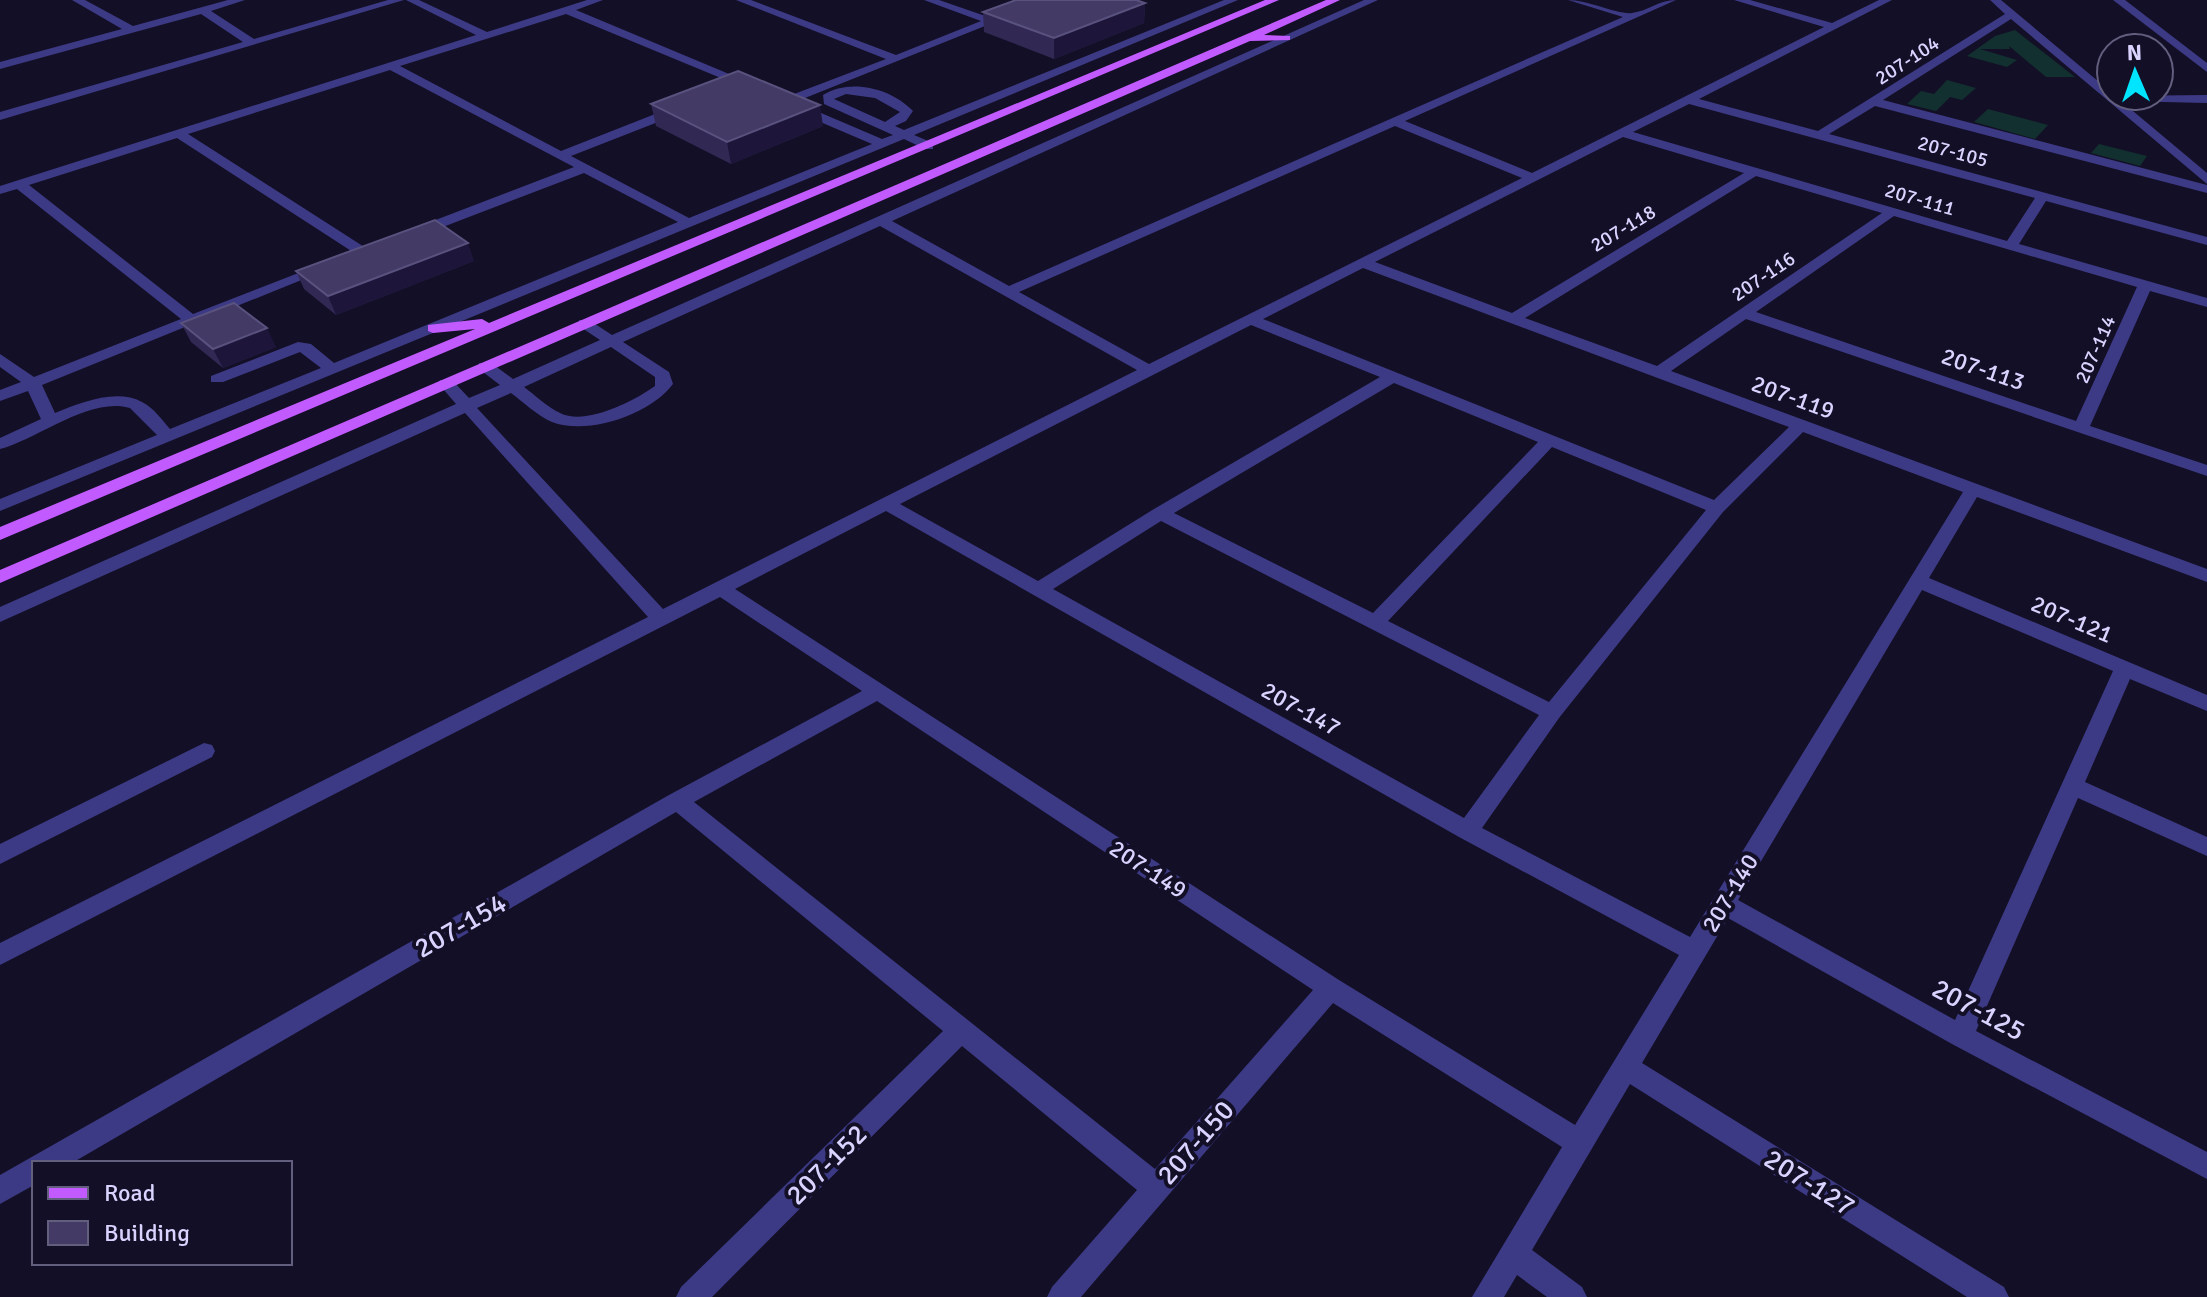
<svg xmlns="http://www.w3.org/2000/svg" width="2207" height="1297" font-family="Signika,sans-serif">
<rect width="100%" height="100%" fill="#130f26"/>
<g fill="#12302f">
<path d="M2015,30l60,47h-29l-37,-31 1,3h-30l37,11 -10,7 -40,-11 28,-20z"/>
<path d="M1947,80l29,8 -14,12 -12,-3 -14,14 -29,-7 14,-13 13,3z"/>
<path d="M1988,109l60,16 -13,14 -61,-17z"/>
<path d="M2099,144l48,12 -7,10 -49,-13z"/>
</g>
<g fill="none" stroke-linecap="round" stroke-linejoin="round">
<g fill="#3d3a85" fill-rule="evenodd">
<path d="M72,0h13l48,26 95,-26h17l-34,11 43,28 134,-39h16l-404,120v-8l243,-70 -42,-28 -201,55v-7l122,-33z"/>
<path d="M406,0h13l68,32 100,-32h16l-27,10 177,74v4h-8l-179,-74 -166,52 161,85 112,-44h8v6l-110,43 118,62 183,-74 -80,-34v-6h8l82,35 11,-4 -69,-31 -1,-9c27,-17 68,-7 90,16l-7,10 -11,5 9,4 320,-130h14l-324,135 19,8v6h-8l-21,-10 -904,372v-12l157,-64 -27,-27c-40,-12 -92,31 -130,41v-11l41,-19 -13,-28 -28,10v-11l21,-8 -21,-15v-13l34,23 147,-58 -164,-130 -17,5v-8l476,-151zM390,70l184,97 -162,62v6h10l162,-62 94,49 -344,141 -23,-19 -13,-2 -87,34v6h12l77,-30 21,16 -151,61c-8,-9 -16,-21 -28,-27 -26,-14 -62,1 -87,11l-13,-28 289,-117 -7,-4 -5,1 -126,49 -164,-129 148,-47 182,118h10v-6l-181,-116zM846,94l29,4 25,14 -15,10 -51,-23z"/>
<path d="M736,0h15l145,55 85,-34 -57,-21h15l52,18 45,-18h14l-265,106 -6,-4 2,-3 105,-40z"/>
<path d="M1364,0h14l-486,221 117,65 614,-269 -55,-17c20,0 50,15 64,13 16,-2 27,-13 44,-13l-271,121 127,52 292,-146 -90,-27h16l82,23 47,-23h13l-193,99 119,32 187,-117 -15,-14h11l110,92v4l96,-1v8l-86,-2 86,72v11l-196,-165 -128,81 324,85v8l-332,-87 -46,28 378,103v8l-161,-44 -27,43 188,54v9l-57,-16 -60,135 117,39v11l-461,-157 -75,52 536,198v13l-230,-85 -48,81 278,117v16l-77,-32 -45,103 122,55v19l-129,-58 -102,233 231,121v27l-255,-135 -224,-126 -86,145 362,224 5,10h-42l-337,-213 -98,166 50,37 5,10h-40l-30,-22 -13,22h-32l90,-150 -229,-144 -252,294h-34l5,-10 85,-97 -175,-144 -250,251h-36l5,-10 262,-256 -267,-219 -604,351h-38v22l-34,19v-29l669,-380 193,-104 -142,-94 -720,368v-22l648,-326 -183,-204 -465,209v-15l456,-203 -18,-21 2,-3h12l17,18 31,-13 -21,-16v-6h12l22,16 87,-39 -21,-14v-6h10l23,15zM1689,104l346,94 -28,43 -374,-109zM1395,126l127,52 -373,186 -130,-72zM1623,137l121,36 -232,140 -137,-51zM1756,176l126,37 -225,153 -132,-48zM1894,216l243,71 -61,134 -320,-109zM880,226l257,144 -474,239 -186,-201 34,-15c12,9 27,23 41,29 36,14 99,-8 121,-38l-4,-12 -46,-30zM1363,268l426,159 -75,73 -451,-181zM1251,325l129,52 -226,132 -116,72 -138,-77zM611,347l44,30v9c-21,15 -69,40 -95,27 -13,-6 -25,-18 -36,-26zM1394,383l144,59 -165,171 -199,-100zM1803,432l160,60 -273,445 -208,-109 77,-110 164,-206zM1552,447l154,63 -157,192 -161,-81zM886,511l573,326 220,118 -104,170 -236,-145 -604,-391zM1161,521l378,194 -75,103 -411,-229zM1922,590l191,81 -158,349 -217,-120zM877,701l436,289 -158,179 -461,-367z"/>
<path d="M2113,0h12l82,63v9z"/>
<path d="M204,743l8,2 3,6 -3,6 -212,107v-20z"/>
</g>
<g fill="#c25bff" fill-rule="evenodd">
<path d="M1265,0h14l-1279,540v-13l475,-198 -42,4 -5,-2v-6l54,-6 7,4z"/>
<path d="M1326,0h14l-76,35 26,1v4l-40,1 -1250,542v-13z"/>
</g>
</g>
<g fill="#312854">
<path d="M1145,3l-1,20 -90,36 -70,-27 -1,-20z"/>
<path d="M651,104l172,22 -92,38 -75,-38z"/>
<path d="M474,261l-138,54 -32,-26 -8,-18z"/>
<path d="M181,323l95,24 -53,21 -32,-26z"/>
</g>
<g fill="#1d163a">
<path d="M1145,3l-1,20 -90,36v-21z"/>
<path d="M820,105l3,21 -92,38 -4,-22z"/>
<path d="M468,243l6,18 -138,54 -8,-19z"/>
<path d="M267,328l9,19 -53,21 -10,-19z"/>
</g>
<g fill="#433a66" stroke="#5a527e" stroke-width="2">
<path d="M1016,0h120l9,3 -91,35 -71,-26z"/>
<path d="M738,71l82,34 -93,37 -76,-38z"/>
<path d="M435,220l33,23 -140,53 -32,-25z"/>
<path d="M234,303l33,25 -54,21 -32,-26z"/>
</g>
<g text-anchor="middle" stroke-width="8" stroke-linejoin="round" paint-order="stroke">
<g font-size="20" fill="#d9d4ff" stroke="#130f26">
<text transform="translate(1907 60) rotate(-33)" y="7">207-104</text>
<text transform="translate(1953 151) rotate(15)" y="7">207-105</text>
<text transform="translate(1920 199) rotate(16)" y="7">207-111</text>
<text transform="translate(1623 228) rotate(-31)" y="7">207-118</text>
<text transform="translate(1763 276) rotate(-34)" y="7">207-116</text>
<text transform="translate(2095 349) rotate(-66)" y="7">207-114</text>
</g>
<g font-size="24" fill="#d9d4ff" stroke="#130f26">
<text transform="translate(1983 369) rotate(19)" y="8">207-113</text>
<text transform="translate(1793 397) rotate(20)" y="8">207-119</text>
<text transform="translate(2072 619) rotate(23)" y="8">207-121</text>
<text transform="translate(1301 709) rotate(29)" y="8">207-147</text>
<text transform="translate(1148 869) rotate(33)" y="8">207-149</text>
<text transform="translate(1730 893) rotate(-59)" y="8">207-140</text>
</g>
<g font-size="28" fill="#d9d4ff" stroke="#130f26">
<text transform="translate(460 925) rotate(-30)" y="10">207-154</text>
<text transform="translate(1979 1009) rotate(28)" y="10">207-125</text>
<text transform="translate(1195 1142) rotate(-49)" y="10">207-150</text>
<text transform="translate(826 1164) rotate(-45)" y="10">207-152</text>
<text transform="translate(1810 1182) rotate(32)" y="10">207-127</text>
</g>
</g>
<rect x="32" y="1161" width="260" height="104" fill="#130f26" stroke="#625e7d" stroke-width="2"/>
<rect x="48" y="1187" width="40" height="12" fill="#c25bff" stroke="#625e7d" stroke-width="2"/>
<text x="104" y="1201" font-size="24" fill="#d9d4ff">Road</text>
<rect x="48" y="1221" width="40" height="24" fill="#433a66" stroke="#625e7d" stroke-width="2"/>
<text x="104" y="1241" font-size="24" fill="#d9d4ff">Building</text>
<g transform="translate(2135 72) rotate(358)"><circle r="38" fill="#130f26" stroke="#625e7d" stroke-width="2"/>
<path d="M0-6L14 30L0 20L-14 30Z" fill="#00e5ff"/>
<text y="-12" font-size="22" font-weight="bold" text-anchor="middle" fill="#d9d4ff">N</text>
</g>
</svg>
